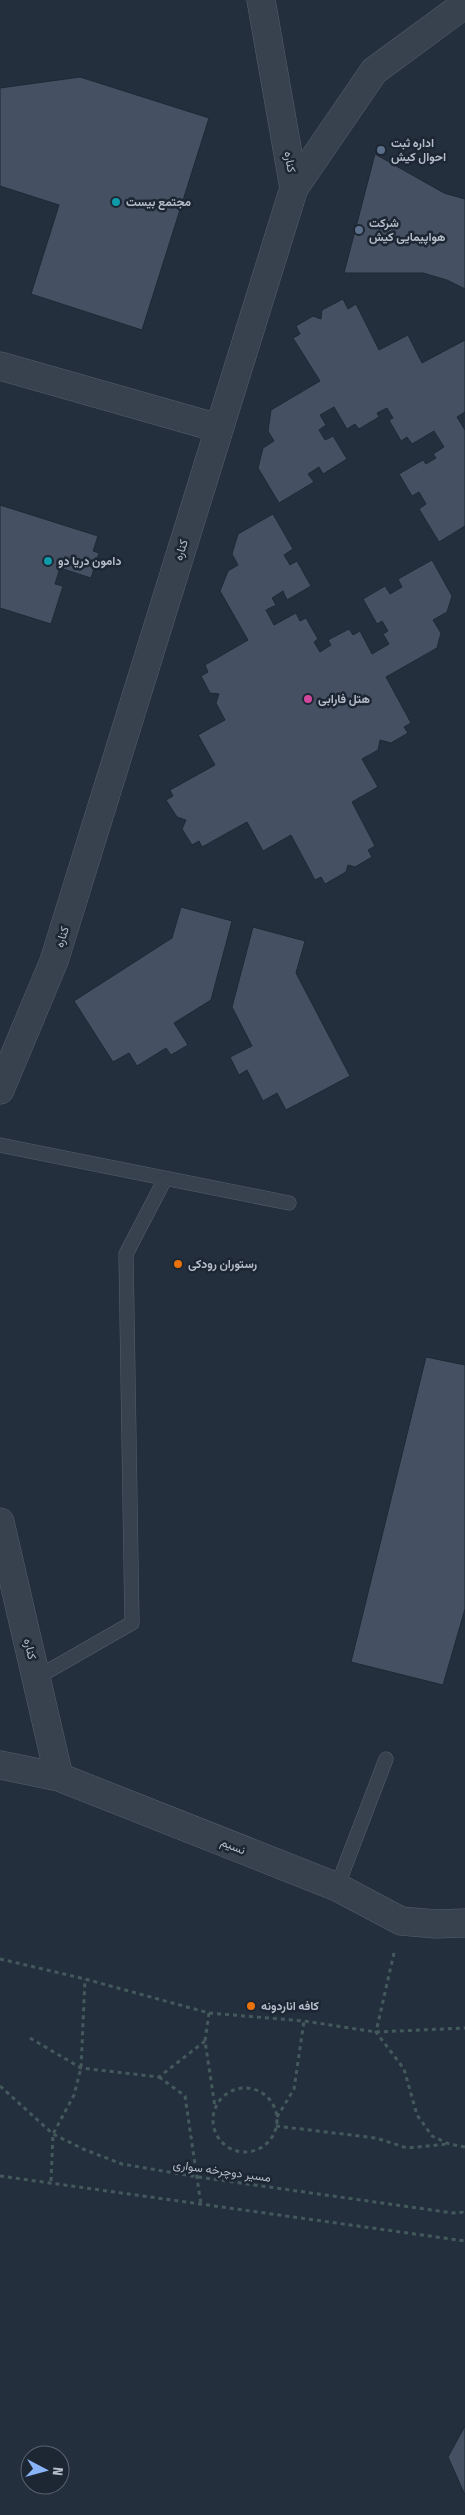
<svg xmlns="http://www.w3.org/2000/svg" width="465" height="2515" font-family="'Fira Sans Condensed',Vazirmatn,sans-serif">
<rect width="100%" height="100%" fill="#242f3e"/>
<g fill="#455162" stroke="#1f2835">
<path d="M80,77l129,41 -67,212 -111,-36 28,-89 -59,-19v-98z"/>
<path d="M375,154l69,39 21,6v90l-18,-9 -24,-7h-79z"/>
<path d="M343,299l5,10 8,-5 23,46 29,-15 14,28 43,-23v72l-8,5 8,13v96l-26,16 -20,-33 7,-5 -7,-12 -7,4 -13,-22 24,-14 3,4 10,-6 -3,-4 11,-7 -10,-16 -22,13 -5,-7 -6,4 -12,-21 4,-2 -6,-10 -10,5 2,4 -20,12 -4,-5 -8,5 -13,-22 -14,8 6,10 -7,5 6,10 8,-4 14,23 -24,15 -4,-7 -11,7 6,8 -35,21 -21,-35 5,-20 11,-7 -6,-10 3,-21 49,-29 -27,-43 7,-4 -4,-8 17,-10 8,3 1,-9z"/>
<path d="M0,505l98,31 -5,15 6,2 -8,25 -31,-10 -5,16 8,2 -12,38 -51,-16z"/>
<path d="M273,514l20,35 -9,6 6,10 7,-4 14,25 -24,14 -4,-9 -11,7 4,7 -10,5 8,15 22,-12 4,8 6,-3 12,21 -4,3 6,10 11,-7 -3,-5 21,-11 4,6 7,-4 12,23 17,-10 -6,-10 5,-3 -6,-10 -5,3 -14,-25 22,-13 5,8 12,-7 -4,-8 34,-19 20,36 -5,16 -14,8 8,13 -4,15 -51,29 25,46 -7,4 4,6 -17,10 -11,-3 -2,10 -16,9 16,28 -26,15 23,44 -7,4 4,7 -17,10 -7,-2 -2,7 -21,12 -4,-7 -6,3 -24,-45 -28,16 -16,-29 -45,25 -3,-6 -7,4 -10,-16 4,-9 -9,-3 -11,-17 7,-4 -3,-6 45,-25 -17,-30 27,-15 -9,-17 3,-9 -9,-1 -9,-17 7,-4 -3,-7 43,-25 -28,-49 8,-20 10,-6 -6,-11 6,-20z"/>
<path d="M181,907l51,14 -21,79 -37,23 14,22 -17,10 -5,-7 -29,18 -8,-13 -16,9 -39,-61 98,-63z"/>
<path d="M253,927l52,14 -9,32 54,103 -64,34 -9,-17 -14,8 -16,-31 -8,5 -9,-18 22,-11 -20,-39z"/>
<path d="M426,1357l39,8v244l-22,76 -92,-23z"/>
<path d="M465,2426v69l-17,-38z"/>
</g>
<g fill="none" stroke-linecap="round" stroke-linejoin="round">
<g stroke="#565f6c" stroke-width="15">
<g id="service">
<path d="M0,1145l289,58"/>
<path d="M36,1678l96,-55 -6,-369 39,-75"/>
<path d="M337,1887l49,-128"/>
</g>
</g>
<g stroke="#565f6c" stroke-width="29">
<g id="minor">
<path d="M294,188l80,-117 91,-67"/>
<path d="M0,366l218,62"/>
<path d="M0,1090l54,-129 240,-773 -33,-188"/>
<path d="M0,1522l59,255"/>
</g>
</g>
<g stroke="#565f6c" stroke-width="29">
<path id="tertiary" d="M0,1765l59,12 278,110 64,34 35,3 29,-1"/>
</g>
<g stroke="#44595c" stroke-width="3" stroke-dasharray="4 4" stroke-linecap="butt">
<path d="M394,1953l-18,79 28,37 13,46 15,21 17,8 16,3"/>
<path d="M0,1959l85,20 124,34 95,8 72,11 89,-4"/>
<path d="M209,2013l-4,28 10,66"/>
<path d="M30,2038l51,30 78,9 46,-36"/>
<path d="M159,2077l26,19 16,109"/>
<path d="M0,2086l53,48 30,15 39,15 76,13 255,36 12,-1"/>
<circle cx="245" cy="2120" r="32"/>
<path d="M277,2117l17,-28 10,-68"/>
<path d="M276,2126l100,12 31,10 41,-4"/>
<path d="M0,2176l465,65"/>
<path d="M51,2181l2,-47 21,-39 7,-27 4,-89"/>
</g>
<use href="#service" stroke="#38414e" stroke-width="14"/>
<use href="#minor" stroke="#38414e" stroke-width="28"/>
<use href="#tertiary" stroke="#38414e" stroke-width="28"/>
</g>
<g fill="#5c6f8a" stroke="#1d2633" stroke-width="2">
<circle cx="381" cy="150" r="5"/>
<circle cx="359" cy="230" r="5"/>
</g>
<g fill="#0f9aa8" stroke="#1d2633" stroke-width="2">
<circle cx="116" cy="202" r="5"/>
<circle cx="48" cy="561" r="5"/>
</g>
<circle fill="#d1479c" stroke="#1d2633" stroke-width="2" cx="308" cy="699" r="5"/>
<g fill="#e8710a" stroke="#1d2633" stroke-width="2">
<circle cx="178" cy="1264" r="5"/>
<circle cx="251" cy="2006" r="5"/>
</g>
<g text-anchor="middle" stroke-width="5" stroke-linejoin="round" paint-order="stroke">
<g font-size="12" font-weight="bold" fill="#b4bcc9" stroke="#1d2633" text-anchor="start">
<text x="391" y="147">اداره ثبت<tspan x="391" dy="14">احوال کیش</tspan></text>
<text x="126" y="206">مجتمع بیست</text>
<text x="369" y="227">شرکت<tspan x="369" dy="14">هواپیمایی کیش</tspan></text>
<text x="58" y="565">دامون دریا دو</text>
<text x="318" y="703">هتل فارابی</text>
<text x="188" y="1268">رستوران رودکی</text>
<text x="261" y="2010">کافه اناردونه</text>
</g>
<g font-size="12" fill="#b4bcc9" stroke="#1d2633">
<text transform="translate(290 162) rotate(81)" y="4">کناره</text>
<text transform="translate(181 550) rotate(-73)" y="4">کناره</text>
<text transform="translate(62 937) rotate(-73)" y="4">کناره</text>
<text transform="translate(30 1649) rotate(77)" y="4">کناره</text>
<text transform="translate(233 1846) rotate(22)" y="4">نسیم</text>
<text transform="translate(222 2171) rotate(8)" y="4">مسیر دوچرخه سواری</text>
</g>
</g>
<g transform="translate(45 2470) rotate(96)"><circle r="24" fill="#1d2633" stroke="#59626f"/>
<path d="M0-4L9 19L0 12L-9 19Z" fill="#8ab4f8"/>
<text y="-8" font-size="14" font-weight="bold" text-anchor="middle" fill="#b4bcc9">N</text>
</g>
</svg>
